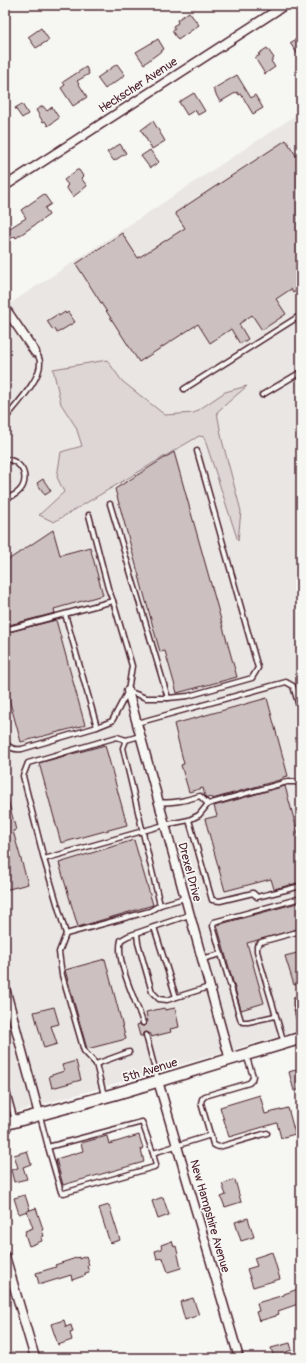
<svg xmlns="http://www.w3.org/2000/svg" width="306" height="1363" font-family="Pangolin,sans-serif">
<rect width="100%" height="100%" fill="#f6f6f2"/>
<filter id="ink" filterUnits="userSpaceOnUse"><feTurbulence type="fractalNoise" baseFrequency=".025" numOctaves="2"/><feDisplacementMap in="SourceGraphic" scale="8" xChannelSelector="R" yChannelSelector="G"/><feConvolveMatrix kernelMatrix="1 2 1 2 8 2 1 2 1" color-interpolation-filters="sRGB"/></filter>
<g filter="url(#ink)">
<path fill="#e9e6e3" d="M301,112v918l-296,85v-808z"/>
<path fill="#ddd6d5" stroke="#947a80" d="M107,360l15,21 43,34 29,-2 31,-21 22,-6 -30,26 5,28 19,71 -3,30 -34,-104 -5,-1 -145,86 -15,-7 25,-23 -7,-15 4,-25 21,-6 -6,-19 -15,-23 -8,-35z"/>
<g fill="#ccc1c0" stroke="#4a1f2b">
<path d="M189,12l10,13 -21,15 -6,-9 3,-2 -2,-3 5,-3 -1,-3z"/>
<path d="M41,28l8,12 -13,8 -8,-11z"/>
<path d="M301,36v23l-11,-16z"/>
<path d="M158,39l6,10 -20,15 -8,-12z"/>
<path d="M267,48l7,10 -3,3 4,6 -10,7 -10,-16 5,-3 -2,-1z"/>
<path d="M117,64l8,11 -12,9 -1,-1 -7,6 -8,-11z"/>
<path d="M86,67l3,7 -12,7 10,16 -14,9 -12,-18 4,-3 -2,-3z"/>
<path d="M237,75l14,23 4,-3 8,13 -10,6 -12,-20 -2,1 -2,-3 -17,10 -7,-13z"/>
<path d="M194,93l11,18 -7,4 -3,-5 -8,5 -8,-13z"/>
<path d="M22,104l6,10 -6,4 -7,-10z"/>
<path d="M43,106l4,5 5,-4 7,11 -11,8 -3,-5 -2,1 -7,-12z"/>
<path d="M153,121l12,20 -13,8 -11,-19z"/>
<path d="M286,140l15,23v125l-8,5 -2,-4 -15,10 10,15 -24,16 -10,-15 -13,9 9,15 -8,5 -9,-15 -21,14 -12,-19 -59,38 -63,-98 46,-31 16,25 47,-30 -10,-15z"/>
<path d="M120,144l6,9 -12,8 -7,-9z"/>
<path d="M150,150l9,12 -9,6 -9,-12z"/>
<path d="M77,170h2l4,6 -2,2 6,8 -14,11 -7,-10 2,-2 -4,-5z"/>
<path d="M44,194l7,10 -6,4 4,7 -33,23 -1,-2 -10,6v-11l21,-13 -5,-8z"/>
<path d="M65,312l1,2 2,-2 7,10 -18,11 -2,-4 -2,1 -6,-9 11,-7 1,2z"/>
<path d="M174,452l63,225 -60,16 -12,-42 -5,1 -45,-163z"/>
<path d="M43,479l8,12 -6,4 -8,-12z"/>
<path d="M53,530l7,25 30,-8 13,48 -49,14 1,4 -50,13v-64z"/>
<path d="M56,620l29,105 -64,17 -16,-57v-52z"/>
<path d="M267,698l21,78 -5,1v2l-71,20 -1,-2 -4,1 -2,-2 -2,-8 -14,4 -8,-27 3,-1 -10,-40z"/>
<path d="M105,745l22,80 -66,18 -22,-80z"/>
<path d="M285,786l16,59v37l-27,7 -3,-10 -46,12 -20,-72 12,-3 -3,-10z"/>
<path d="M5,800h3l8,30 -3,1 15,53 -23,6z"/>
<path d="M134,840l19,65 -75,22 -19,-64z"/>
<path d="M301,902v26l-54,15 17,60 -23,7 -24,-85z"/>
<path d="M301,952v31l-7,2 -9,-29z"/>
<path d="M105,959l21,80 -39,10 -22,-79z"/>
<path d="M54,1007l5,17 -8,2 6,18 -13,4 -10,-36z"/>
<path d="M164,1008l1,2 10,-2 4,19 -9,2 1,3 -20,5v-3l-5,-2 -3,1v3h-3l-3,-11 3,-1 3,2 3,-1v-3h2l-2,-10z"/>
<path d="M76,1061l5,19 -29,8 -3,-12 15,-5 -2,-6z"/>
<path d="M301,1068v21l-7,2 -5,-19z"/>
<path d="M260,1095l5,19 23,-6 7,26 -14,4 -4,-15 -48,14 -9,-30z"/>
<path d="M139,1135l4,13 -2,1 3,13 -81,23 -7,-26 27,-8 -2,-8 26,-7 2,8z"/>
<path d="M27,1151l4,13 -8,3 4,12 -13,3 -3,-12 7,-2 -4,-13z"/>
<path d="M235,1180l6,22 -16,5 -4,-10 5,-2 -4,-11z"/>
<path d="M25,1195l5,15 -11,4 -5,-16z"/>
<path d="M163,1197l6,18 -11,4 -6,-18z"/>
<path d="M109,1205l11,35 -10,3 -11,-35z"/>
<path d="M36,1208l7,21 -1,1 2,6 -3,1 1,4 -13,5 -4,-12 1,-1 -1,-2 8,-3 -6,-17z"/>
<path d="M248,1218l6,19 -13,4 -6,-19z"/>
<path d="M172,1241l2,6 2,-1 5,22 -13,4 -5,-14 -6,1 -2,-8 7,-2 -1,-4z"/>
<path d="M272,1252l8,27 -27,8 -6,-18 10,-3 -3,-8z"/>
<path d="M86,1256l3,9 -2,1 2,6 -4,1 1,2 -14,5 -1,-5 -29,9h-3l-3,-11 20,-6 -1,-2 24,-8v2z"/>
<path d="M298,1289l3,9v5l-23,8 1,3 -3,1v1l-17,5 -3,-9 3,-1 -2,-8 27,-8v-1z"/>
<path d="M193,1298l6,17 -14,5 -5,-18z"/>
<path d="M64,1320l2,7 5,-2 2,7 -3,1 2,7 -14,5 -7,-21z"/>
<path d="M290,1343l2,7 -6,2 1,6h-13l-3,-10z"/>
</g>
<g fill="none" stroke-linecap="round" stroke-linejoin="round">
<g stroke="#4a1f2b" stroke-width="7">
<g id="service">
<path d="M184,389l117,-74"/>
<path d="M262,395l39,-23"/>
<path d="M5,419c10,-13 36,-40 35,-56 0,-4 -2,-8 -5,-11"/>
<path d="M5,459c26,3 26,35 0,39"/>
<path d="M110,504l58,194 20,-2 64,-18 6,-10 -61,-217"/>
<path d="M89,515l19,73 5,13"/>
<path d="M65,614l32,113"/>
<path d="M5,630l108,-29 19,65 -4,25 -16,30 -15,6 -75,22c-8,1 -12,-1 -17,-6"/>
<path d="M128,691l18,7h22"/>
<path d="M137,723l149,-41 7,4 8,27"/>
<path d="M140,736l-14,4 -9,-3 -89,26 -5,13 21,83 22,75 84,-23 10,-6 25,-7"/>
<path d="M126,740l-3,8 37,157"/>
<path d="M158,802c15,2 28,-2 42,-6l8,8 79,-22h8l6,2"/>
<path d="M189,820l10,-5 9,-11"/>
<path d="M44,859l120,-34 25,-5 23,80 8,1 33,-8 4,4 44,-11"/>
<path d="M154,927l22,70"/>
<path d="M66,934l-7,18 3,23 22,76 12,13 8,31"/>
<path d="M137,934l1,9 14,49 7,7 8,1 42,-13"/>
<path d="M221,954l20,67 2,1h5l27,-6"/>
<path d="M202,959l19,-5 -8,-28 1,-4 87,-24"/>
<path d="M301,997l-5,3v5l5,22"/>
<path d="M143,1023c-6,-21 -28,-61 -22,-83l7,-4 61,-21"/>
<path d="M146,1035l12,46"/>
<path d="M284,1043l-24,-81 -3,-11v-5l4,-4 40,-11"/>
<path d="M246,1055l7,21 -1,4 -3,3 -44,13 -3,3 -1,4 12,41 3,2 3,1 48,-14"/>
<path d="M96,1064l33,-12"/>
<path d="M5,1084l10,37"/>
<path d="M40,1116l8,31 94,-25 11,31 58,-18"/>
<path d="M48,1147l13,45 3,1 90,-26 2,-2 -3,-12"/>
</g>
</g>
<g stroke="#4a1f2b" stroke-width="11">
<g id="minor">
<path d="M5,186l280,-181"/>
<path d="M5,308l30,44"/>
<path d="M128,691l102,369"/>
<path d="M5,988l34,126"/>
<path d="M158,1081l81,277"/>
<path d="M5,1256l30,102"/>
</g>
</g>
<g stroke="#4a1f2b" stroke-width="14">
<path id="secondary" d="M5,1124l110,-30 186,-56"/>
</g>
<use href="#service" stroke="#f6f6f2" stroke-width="4"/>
<use href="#minor" stroke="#f6f6f2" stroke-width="8"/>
<use href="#secondary" stroke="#f6f6f2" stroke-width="11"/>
</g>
</g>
<g text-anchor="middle" stroke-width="3.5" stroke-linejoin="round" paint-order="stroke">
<g font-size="12" fill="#4a1f2b" stroke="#f6f6f2">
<text transform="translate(138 85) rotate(-33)" y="4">Heckscher Avenue</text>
<text transform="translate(190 872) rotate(75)" y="4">Drexel Drive</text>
<text transform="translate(150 1070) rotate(-17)" y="4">5th Avenue</text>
<text transform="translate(210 1216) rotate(74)" y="4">New Hampshire Avenue</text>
</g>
</g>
<rect width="306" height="1363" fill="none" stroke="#f6f6f2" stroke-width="20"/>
<rect x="10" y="10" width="286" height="1343" fill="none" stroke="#4a1f2b" stroke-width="1.5" filter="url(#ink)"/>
</svg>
